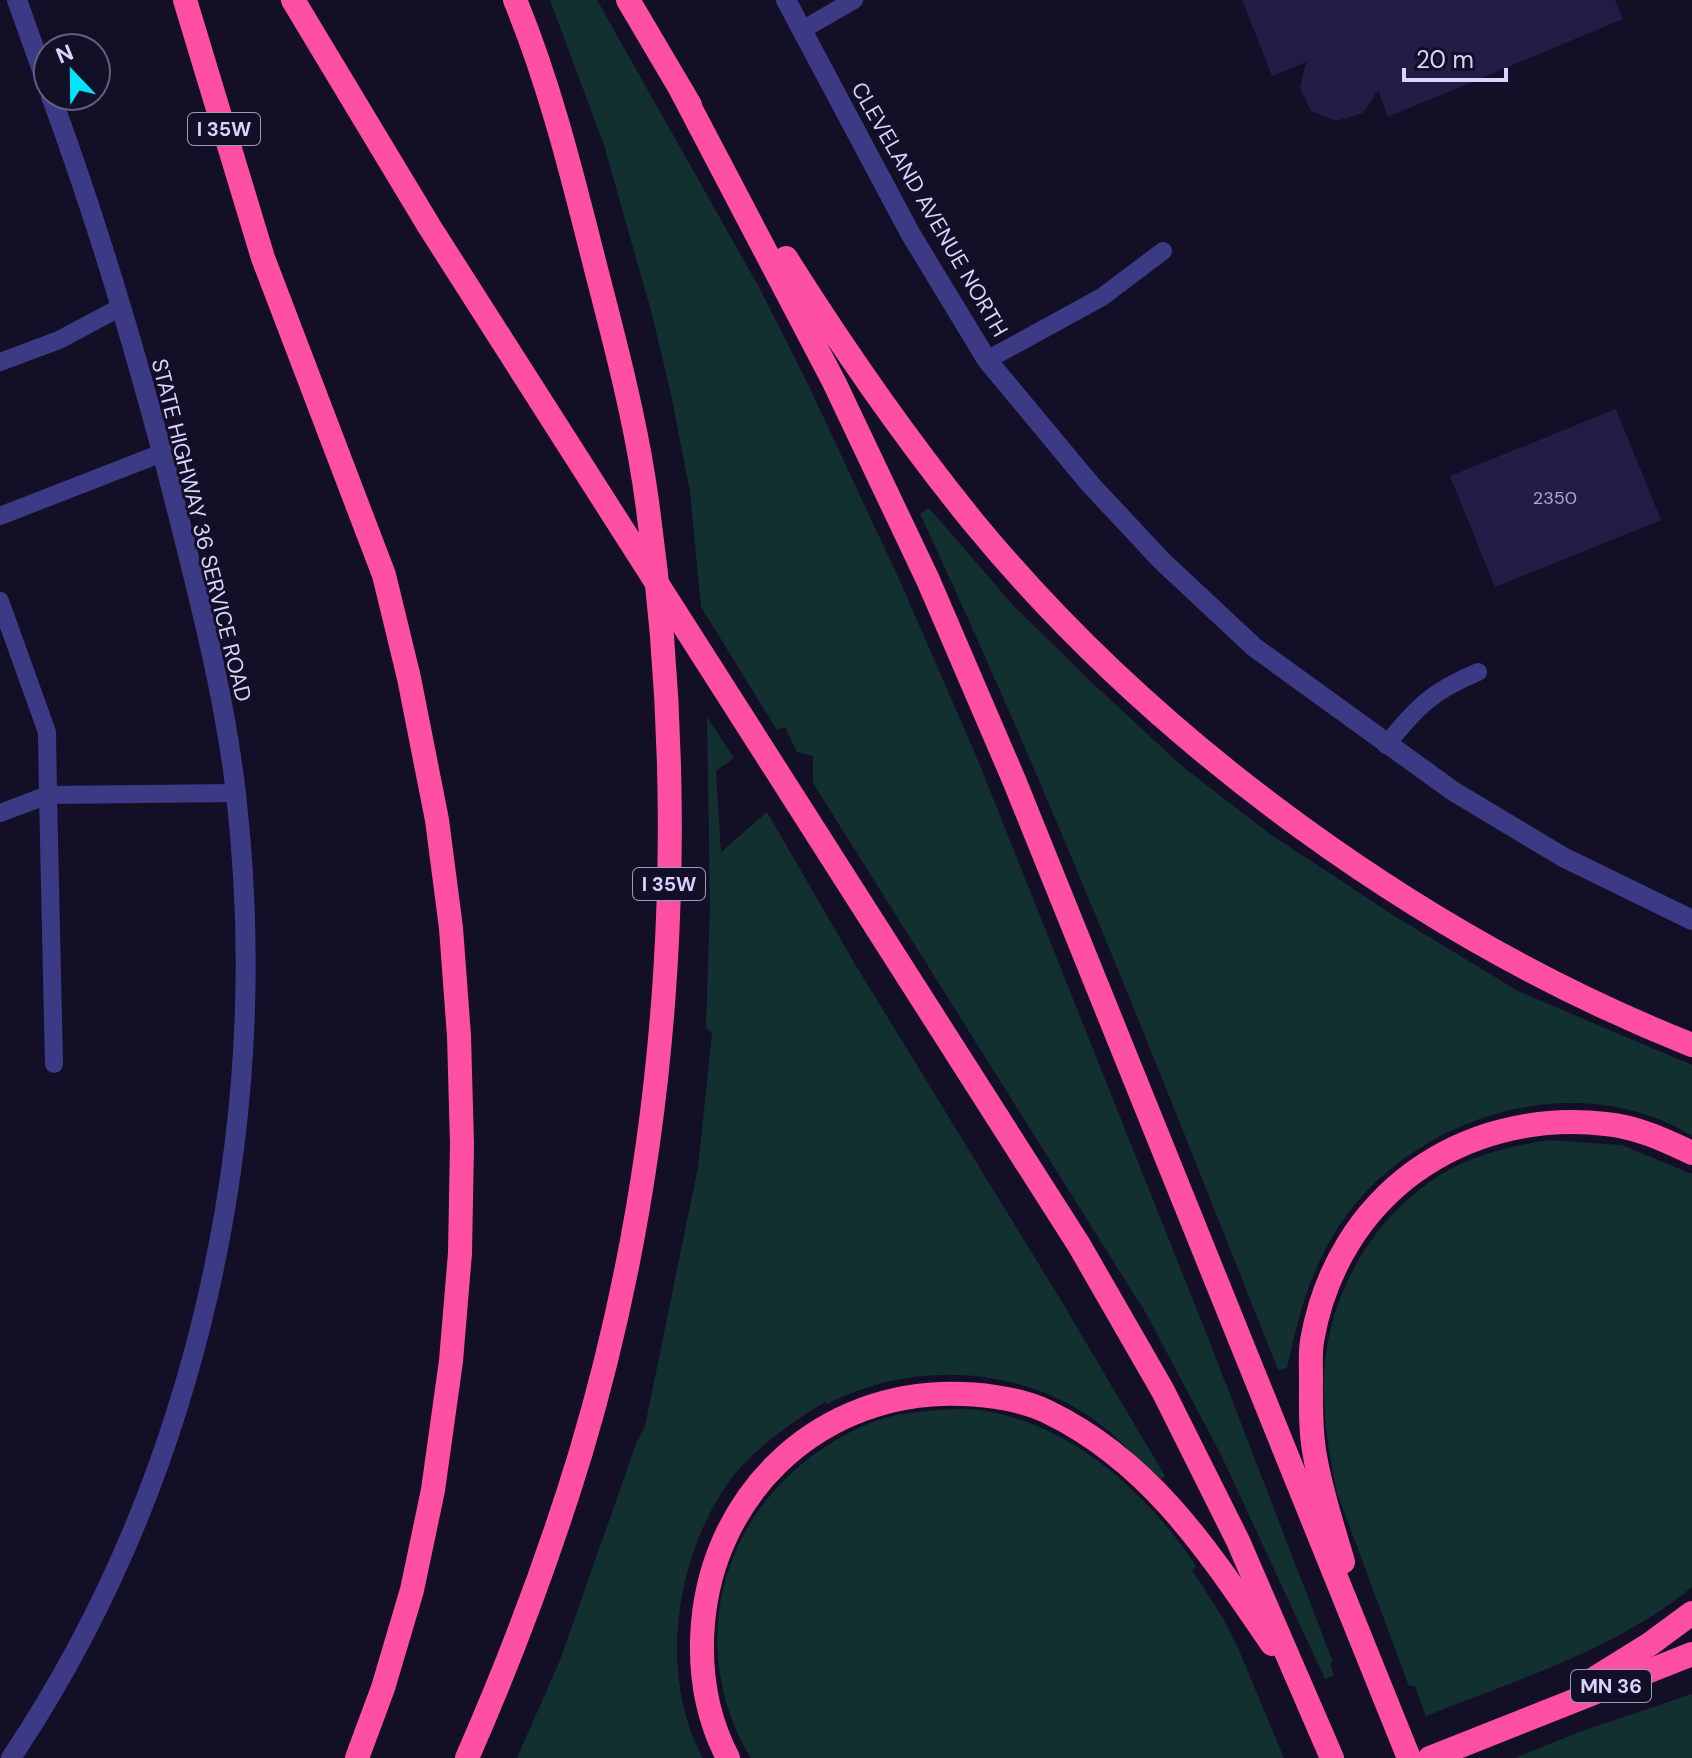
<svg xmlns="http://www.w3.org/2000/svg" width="1692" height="1758" font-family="'DM Sans',sans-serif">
<rect width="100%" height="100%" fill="#130f26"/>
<g fill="#12302f">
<path d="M550,0h47l163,289 47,93 93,199 77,177 232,582 124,322 -3,2 4,11 -9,4 -104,-224 -74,-140 -334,-532v-27l-16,-4 -12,-25 -8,3 -76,-123 -11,-115 -19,-98 -20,-83 -47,-166z"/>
<path d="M929,508l84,97 73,72 97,90 87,67 123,81 125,76 174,74v71c-118,-73 -287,-18 -357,96 -27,45 -37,86 -48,136l-9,2c-114,-288 -227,-576 -358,-856z"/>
<path d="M707,717l27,41 -18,13 5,81 46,-40 88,152 207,338 103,174 -5,4c-22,-21 -43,-44 -68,-62 -78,-53 -182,-57 -265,-14l-2,-2c-33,20 -70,46 -94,77 -55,74 -74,196 -28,279h-186l43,-98 76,-216 9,-18 53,-259 14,-134 -6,-6 4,-124z"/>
<path d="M1549,1140l73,5 70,29v413c-77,63 -175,93 -266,129l-11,-30h-6l-72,-193c-8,-37 -14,-77 -13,-115 2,-81 48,-160 116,-203 34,-21 71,-29 109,-35z"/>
<path d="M936,1410c14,0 29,-2 43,0 90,12 169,83 217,156l-4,4 31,48 15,30 46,110h-533c-63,-104 -35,-231 61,-302 22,-16 49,-32 76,-39 15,-4 32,-5 48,-7z"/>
<path d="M1692,1694v64h-177l64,-26z"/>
</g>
<g fill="#241b47">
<path d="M1242,0h373l8,19 -235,98 -10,-27 -15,23 -27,8 -25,-10 -11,-23 6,-26 -34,14z"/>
<path d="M1616,409l45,111 -166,67 -45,-111z"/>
</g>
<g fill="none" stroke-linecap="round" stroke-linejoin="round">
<g stroke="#3d3a85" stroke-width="18">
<path d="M802,30l52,-30"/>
<path d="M987,360l115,-63 61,-46"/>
<path d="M0,362l59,-22 62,-33"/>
<path d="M0,516l162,-63"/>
<path d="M0,601l47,131 1,63 -48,18"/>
<path d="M1386,745c31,-38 46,-54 92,-73"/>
<path d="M54,1064l-6,-269 188,-2"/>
</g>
<g stroke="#3d3a85" stroke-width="20">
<path d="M17,0l31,87"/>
<path d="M11,1758c187,-280 263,-631 225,-964 -10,-87 -31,-172 -52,-256 -37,-149 -80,-298 -133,-442"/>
</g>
<path stroke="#3d3a85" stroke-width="20" d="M786,0l124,233 77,127 103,124 72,77 92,86 199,144 110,66 129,63"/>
<g stroke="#ff4fa3" stroke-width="24">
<path d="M185,0l78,258 121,317 25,103 28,142 14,108 8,108 3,108 -2,109 -9,108 -18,129 -21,100 -29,98 -26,70"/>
<path d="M293,0l136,226 650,1019 84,146 75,150 94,217"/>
<path d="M628,0l62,105"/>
<path d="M682,92l152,290 94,198 86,200 395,978"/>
<path d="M786,258c58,92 119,180 188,265 183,222 451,416 718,522"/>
<path d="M1343,1562c-10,-35 -22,-70 -28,-106 -5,-25 -4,-53 -4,-78 0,-12 -1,-25 1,-37 25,-145 149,-233 294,-217 31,3 59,16 86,29"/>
<path d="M1584,1685l66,-41 42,-31"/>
<path d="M467,1758c44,-100 82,-201 114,-306 93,-312 111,-650 63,-971 -11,-71 -30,-142 -48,-212 -23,-90 -45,-182 -81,-269"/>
<path d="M728,1758c-22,-42 -29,-88 -25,-135 11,-127 110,-224 238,-229 34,-1 76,3 107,18 103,50 161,140 224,232"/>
<path d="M1430,1758l262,-104"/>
</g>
</g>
<g text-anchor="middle" stroke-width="6" stroke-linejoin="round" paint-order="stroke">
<g font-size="18" fill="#aca6d1">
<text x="1555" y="504">2350</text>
</g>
<g fill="#130f26" stroke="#9e99be" stroke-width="2">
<rect x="188" y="113" width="72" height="32" rx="6"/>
<rect x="633" y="868" width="72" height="32" rx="6"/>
<rect x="1571" y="1670" width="80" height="32" rx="6"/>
</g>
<g font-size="20" font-weight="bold" fill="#d9d4ff">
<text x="224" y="136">I 35W</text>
<text x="669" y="891">I 35W</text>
<text x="1611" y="1693">MN 36</text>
</g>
<g font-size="22" fill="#d9d4ff" stroke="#130f26">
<text transform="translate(930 209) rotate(60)" y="8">CLEVELAND AVENUE NORTH</text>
<text transform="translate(202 530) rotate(76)" y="8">STATE HIGHWAY 36 SERVICE ROAD</text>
</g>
</g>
<g transform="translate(72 72) rotate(338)"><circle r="38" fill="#130f26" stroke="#625e7d" stroke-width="2"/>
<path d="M0-6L14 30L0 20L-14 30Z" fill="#00e5ff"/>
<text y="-12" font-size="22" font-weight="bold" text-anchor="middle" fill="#d9d4ff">N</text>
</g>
<path d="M1404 68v12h102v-12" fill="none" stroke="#d9d4ff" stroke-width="4"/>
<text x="1416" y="68" font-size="24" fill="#d9d4ff" stroke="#130f26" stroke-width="6" paint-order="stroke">20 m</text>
</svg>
